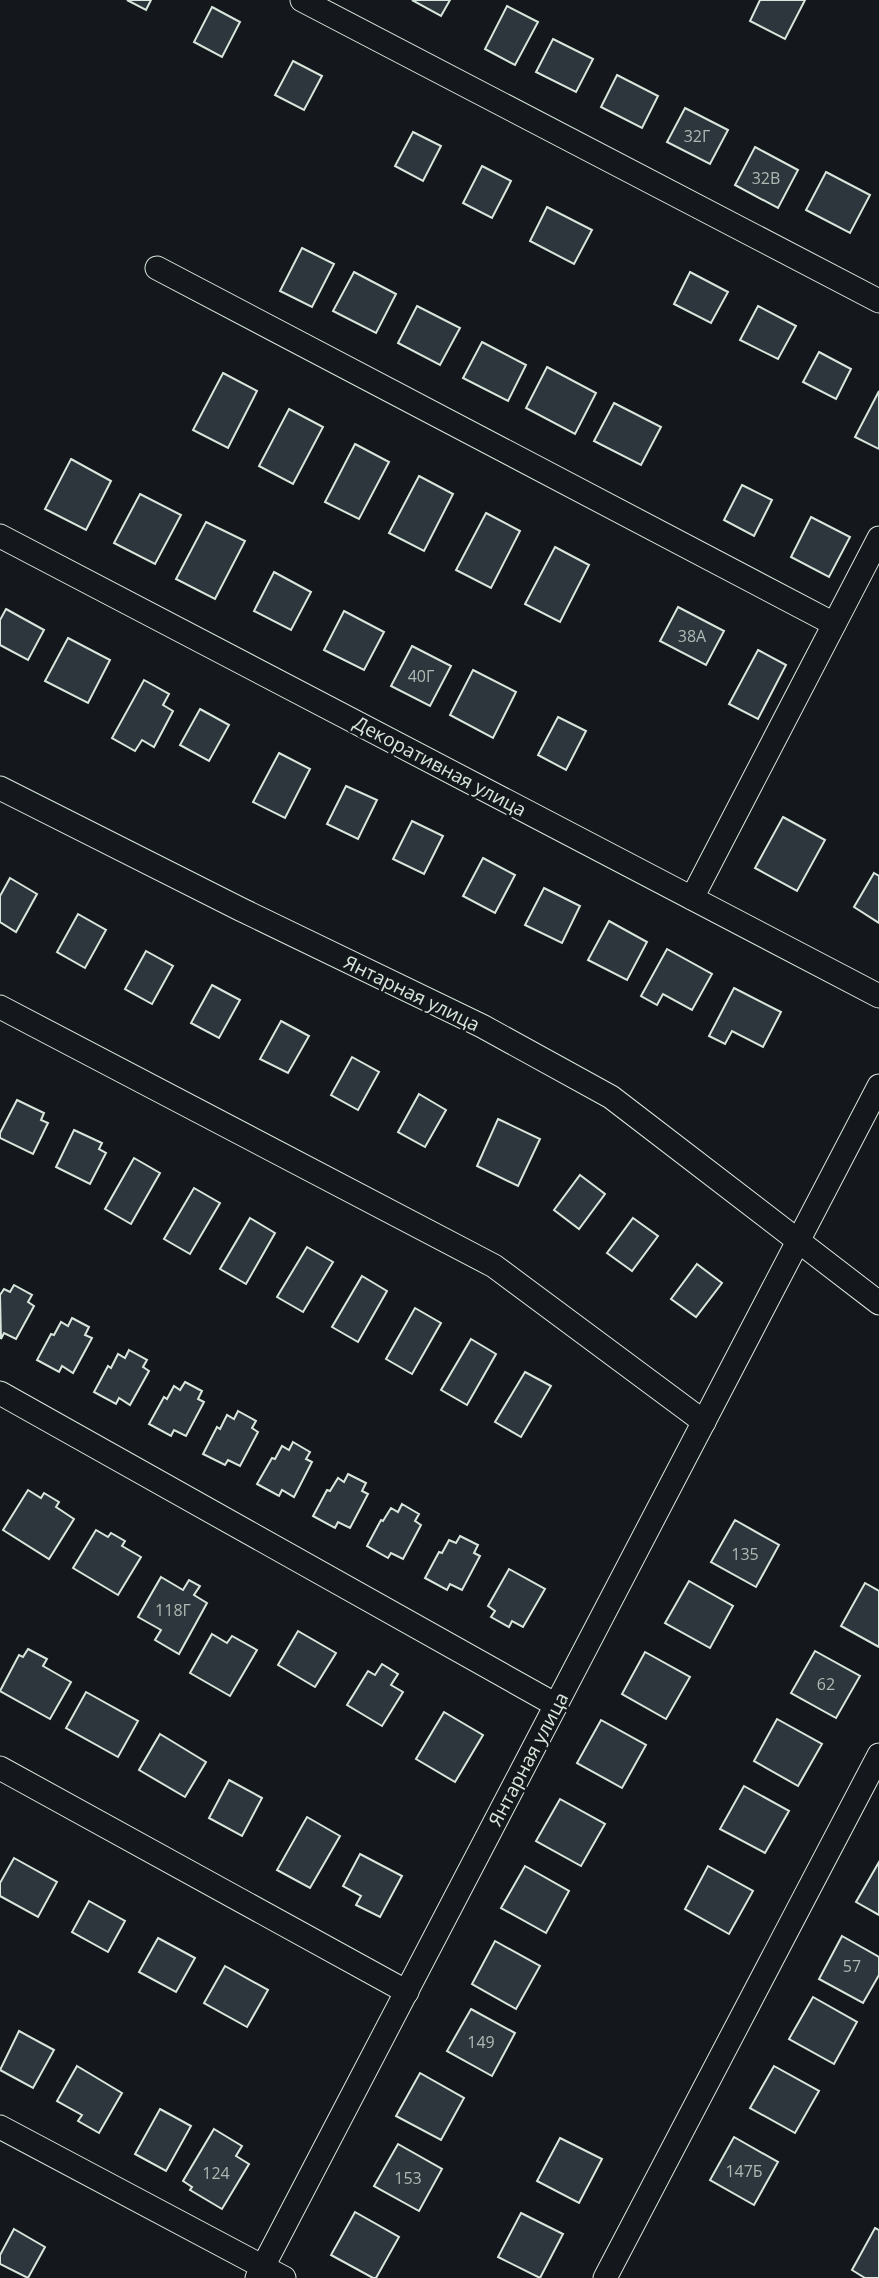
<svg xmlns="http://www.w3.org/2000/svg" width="879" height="2278" font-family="'Open Sans',sans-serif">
<rect width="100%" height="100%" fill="#14181c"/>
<g fill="#2c363c" stroke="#d8e6dc" stroke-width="2">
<path d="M127,0h24l-5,10z"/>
<path d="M412,0h38l-9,16z"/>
<path d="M760,0h45l-20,39 -35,-18z"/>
<path d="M507,6l31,16 -23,43 -30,-16z"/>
<path d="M212,7l28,15 -18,35 -28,-15z"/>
<path d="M553,39l40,20 -17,33 -40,-20z"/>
<path d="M293,61l29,15 -18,34 -29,-15z"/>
<path d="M617,75l41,21 -16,32 -41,-21z"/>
<path d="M685,108l43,22 -18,34 -43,-22z"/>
<path d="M413,132l28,14 -18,35 -28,-15z"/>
<path d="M755,147l43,23 -20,38 -43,-23z"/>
<path d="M482,166l29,15 -19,37 -29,-15z"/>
<path d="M826,172l44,23 -20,38 -44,-23z"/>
<path d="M547,207l45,23 -18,34 -44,-23z"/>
<path d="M302,248l32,16 -22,43 -32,-16z"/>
<path d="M354,272l42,22 -20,39 -43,-22z"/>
<path d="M690,272l38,20 -17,31 -37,-19z"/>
<path d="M417,306l43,22 -20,37 -42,-22z"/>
<path d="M758,306l38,20 -18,33 -38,-19z"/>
<path d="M482,342l44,23 -18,36 -45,-23z"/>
<path d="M819,352l32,17 -15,30 -33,-17z"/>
<path d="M547,367l49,26 -21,41 -49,-26z"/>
<path d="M223,373l34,18 -29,57 -35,-18z"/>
<path d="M879,391v58l-24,-12z"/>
<path d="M614,403l47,24 -20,38 -47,-24z"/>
<path d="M289,409l34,18 -30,57 -34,-18z"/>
<path d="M355,444l34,18 -30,57 -34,-17z"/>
<path d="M71,459l40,22 -25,49 -41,-21z"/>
<path d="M419,476l34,18 -29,57 -35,-18z"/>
<path d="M742,485l30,15 -18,36 -30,-16z"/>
<path d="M140,494l41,21 -26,49 -41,-21z"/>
<path d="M486,513l34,18 -29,57 -35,-18z"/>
<path d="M811,517l39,20 -21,40 -38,-20z"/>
<path d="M206,522l39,19 -30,58 -39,-20z"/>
<path d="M555,547l34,18 -29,57 -35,-18z"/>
<path d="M274,572l37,20 -20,38 -37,-19z"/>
<path d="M678,607l46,24 -18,34 -46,-24z"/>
<path d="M6,609l38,21 -16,30 -28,-15v-25z"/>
<path d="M344,611l40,21 -20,38 -40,-20z"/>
<path d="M68,638l42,22 -22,43 -43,-22z"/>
<path d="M412,646l39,20 -21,40 -39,-20z"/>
<path d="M758,650l28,15 -28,54 -29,-15z"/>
<path d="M473,670l43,22 -23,46 -43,-23z"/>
<path d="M144,680l25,14 -6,11 10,6 -19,36 -12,-7 -7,11 -23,-13z"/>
<path d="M200,709l29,16 -20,36 -29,-16z"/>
<path d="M558,717l28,14 -20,39 -28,-15z"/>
<path d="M279,753l31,16 -25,49 -32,-16z"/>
<path d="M346,786l31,14 -19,39 -31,-15z"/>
<path d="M783,817l42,23 -28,51 -42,-23z"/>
<path d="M412,821l31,15 -19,38 -31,-15z"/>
<path d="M483,858l32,17 -20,38 -32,-17z"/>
<path d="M874,873l5,3v47l-25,-16z"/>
<path d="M10,878l27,16 -21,38 -16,-10v-26z"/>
<path d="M544,888l36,18 -18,37 -37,-18z"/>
<path d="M78,914l28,16 -21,38 -28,-16z"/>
<path d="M609,921l38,21 -20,38 -39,-20z"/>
<path d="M667,949l45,25 -20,36 -29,-16 -6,11 -16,-9z"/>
<path d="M146,951l27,15 -21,38 -27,-15z"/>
<path d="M212,985l28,15 -21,38 -28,-15z"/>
<path d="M734,988l47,24 -18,35 -31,-16 -7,13 -16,-8z"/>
<path d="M281,1021l28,15 -21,37 -28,-14z"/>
<path d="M352,1057l27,15 -21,38 -27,-15z"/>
<path d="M419,1094l27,16 -21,37 -27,-15z"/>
<path d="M17,1100l27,13 -3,7 7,3 -15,31 -33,-16v-5z"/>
<path d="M498,1119l42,20 -22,47 -41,-20z"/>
<path d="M74,1130l28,13 -3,6 7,4 -16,31 -34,-17z"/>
<path d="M134,1158l26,15 -29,51 -26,-15z"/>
<path d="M580,1175l25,19 -26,35 -25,-19z"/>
<path d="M194,1188l26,15 -30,51 -26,-15z"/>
<path d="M250,1218l25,15 -29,51 -26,-15z"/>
<path d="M633,1218l25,18 -26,35 -25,-18z"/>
<path d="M307,1247l26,15 -30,50 -26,-15z"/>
<path d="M697,1264l25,19 -26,34 -25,-18z"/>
<path d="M362,1276l25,15 -29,51 -26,-15z"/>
<path d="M14,1285l18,10 -4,7 6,4 -18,33 -12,-6 -3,6 -1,-44 4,-6 6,3z"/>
<path d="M415,1308l26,15 -29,51 -26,-15z"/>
<path d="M72,1318l17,9 -4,8 7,3 -19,35 -11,-7 -3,6 -22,-12 14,-26 3,1 7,-13 7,4z"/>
<path d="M471,1339l25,15 -29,51 -26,-15z"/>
<path d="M129,1350l18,10 -4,7 6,4 -19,34 -11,-7 -3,6 -22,-12 14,-26 3,2 7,-14 7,4z"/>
<path d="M525,1372l26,14 -30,51 -26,-15z"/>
<path d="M185,1382l17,9 -4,8 6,3 -18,34 -12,-6 -3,6 -22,-12 15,-27 3,2 7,-13 6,4z"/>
<path d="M238,1411l18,10 -4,7 6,4 -18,34 -12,-6 -3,5 -22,-11 14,-27 3,2 7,-14 7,4z"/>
<path d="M293,1442l17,10 -4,7 6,3 -18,35 -12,-7 -3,6 -22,-12 15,-26 3,1 7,-13 7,4z"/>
<path d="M348,1474l18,9 -4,8 6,3 -18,34 -12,-6 -3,6 -22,-12 14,-26 3,1 8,-13 6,4z"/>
<path d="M28,1490l13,8 3,-5 15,9 -3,5 18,12 -25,40 -46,-29z"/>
<path d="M402,1504l17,10 -4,7 6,4 -18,34 -12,-6 -3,5 -21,-12 14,-26 2,1 8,-13 7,4z"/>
<path d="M735,1520l44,25 -23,42 -45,-25z"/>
<path d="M96,1530l12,7 3,-4 14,8 -3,5 19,11 -23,38 -45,-27z"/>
<path d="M460,1536l18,9 -4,8 6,3 -18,34 -12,-6 -3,6 -22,-12 14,-26 3,1 7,-13 7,3z"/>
<path d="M509,1569l36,20 -22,38 -11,-6 -3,6 -18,-10 4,-6 -7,-5z"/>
<path d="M161,1577l22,13 6,-10 11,6 -6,9 13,8 -28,51 -24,-14 6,-10 -23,-13z"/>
<path d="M689,1581l44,25 -23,42 -45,-25z"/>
<path d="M865,1583l14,8v56l-38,-21z"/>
<path d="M298,1631l38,22 -21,34 -37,-22z"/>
<path d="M212,1634l15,9 5,-7 25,14 -27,46 -40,-23z"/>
<path d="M28,1649l19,10 -4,7 28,16 -21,37 -50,-28 19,-36 4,2z"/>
<path d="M815,1651l45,25 -24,42 -45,-25z"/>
<path d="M645,1652l45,25 -24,42 -44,-25z"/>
<path d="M382,1664l16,10 -7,11 12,7 -21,34 -35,-21 21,-34 7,4z"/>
<path d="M86,1692l52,29 -20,36 -52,-29z"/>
<path d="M444,1712l39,23 -28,47 -39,-23z"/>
<path d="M777,1719l45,25 -24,42 -44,-25z"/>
<path d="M601,1720l45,25 -24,43 -45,-25z"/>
<path d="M160,1734l46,28 -21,35 -46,-27z"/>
<path d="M229,1780l33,18 -20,38 -33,-18z"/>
<path d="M744,1786l45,25 -24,42 -45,-24z"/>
<path d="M560,1799l45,25 -24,42 -45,-25z"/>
<path d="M307,1817l33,19 -30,52 -33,-18z"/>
<path d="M360,1854l42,22 -22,41 -24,-12 5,-9 -18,-10z"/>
<path d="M14,1858l43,24 -19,35 -38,-21v-13z"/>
<path d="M879,1862v53l-23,-13z"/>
<path d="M525,1866l44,25 -23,42 -45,-25z"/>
<path d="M708,1866l45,25 -24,43 -44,-25z"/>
<path d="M89,1901l36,20 -17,31 -36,-20z"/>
<path d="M842,1936l37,21v18l-16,28 -44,-24z"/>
<path d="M158,1938l37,20 -19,34 -37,-20z"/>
<path d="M495,1941l45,25 -24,43 -44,-25z"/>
<path d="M225,1966l43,24 -21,37 -43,-24z"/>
<path d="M813,1997l44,25 -23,42 -45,-25z"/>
<path d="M471,2009l44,24 -23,43 -45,-25z"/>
<path d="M19,2031l35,19 -21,38 -33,-18z"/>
<path d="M77,2066l45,27 -23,40 -21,-12 4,-6 -25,-14z"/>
<path d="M774,2066l45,25 -24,42 -45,-25z"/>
<path d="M420,2073l44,25 -23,42 -45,-24z"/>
<path d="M160,2109l31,17 -25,45 -31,-17z"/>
<path d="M214,2129l28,17 -6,10 13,8 -27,45 -32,-19 2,-3 -9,-6z"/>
<path d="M734,2137l44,25 -24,43 -44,-25z"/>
<path d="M560,2138l42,21 -23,44 -42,-22z"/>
<path d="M398,2144l44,25 -23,42 -45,-25z"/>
<path d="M355,2212l44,25 -23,41h-3l-42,-23z"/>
<path d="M521,2213l42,21 -23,44 -42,-21z"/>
<path d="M875,2228l4,2v48h-14l-13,-8z"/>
<path d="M14,2229l31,18 -17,31 -28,-14v-9z"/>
</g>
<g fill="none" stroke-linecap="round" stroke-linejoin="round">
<g stroke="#d8e6dc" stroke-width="25">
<g id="street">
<path d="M302,0l577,301"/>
<path d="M157,268l677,356"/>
<path d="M0,536l879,460"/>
<path d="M0,788l240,121 242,117 129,71 268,206"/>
<path d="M692,898l187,-360"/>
<path d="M0,1007l494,259 210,156"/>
<path d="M0,1393l556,312"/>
<path d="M0,1768l407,224"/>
<path d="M0,2127l284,151"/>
<path d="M257,2278l622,-1192"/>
<path d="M605,2278l274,-523"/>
</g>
</g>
<use href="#street" stroke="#14181c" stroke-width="23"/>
</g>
<g text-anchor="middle" stroke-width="5" stroke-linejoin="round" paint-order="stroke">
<g font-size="16" fill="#adbab4">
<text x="697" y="142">32Г</text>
<text x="766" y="184">32В</text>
<text x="692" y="642">38А</text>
<text x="421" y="682">40Г</text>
<text x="745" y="1560">135</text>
<text x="173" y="1616">118Г</text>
<text x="826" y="1690">62</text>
<text x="852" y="1972">57</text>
<text x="481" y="2048">149</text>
<text x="744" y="2177">147Б</text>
<text x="216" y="2179">124</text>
<text x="408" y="2184">153</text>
</g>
<g font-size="19" fill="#d8e6dc" stroke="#14181c">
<text transform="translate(440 766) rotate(28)" y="7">Декоративная улица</text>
<text transform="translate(412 993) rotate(26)" y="7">Янтарная улица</text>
<text transform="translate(528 1759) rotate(-62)" y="7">Янтарная улица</text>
</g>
</g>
</svg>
